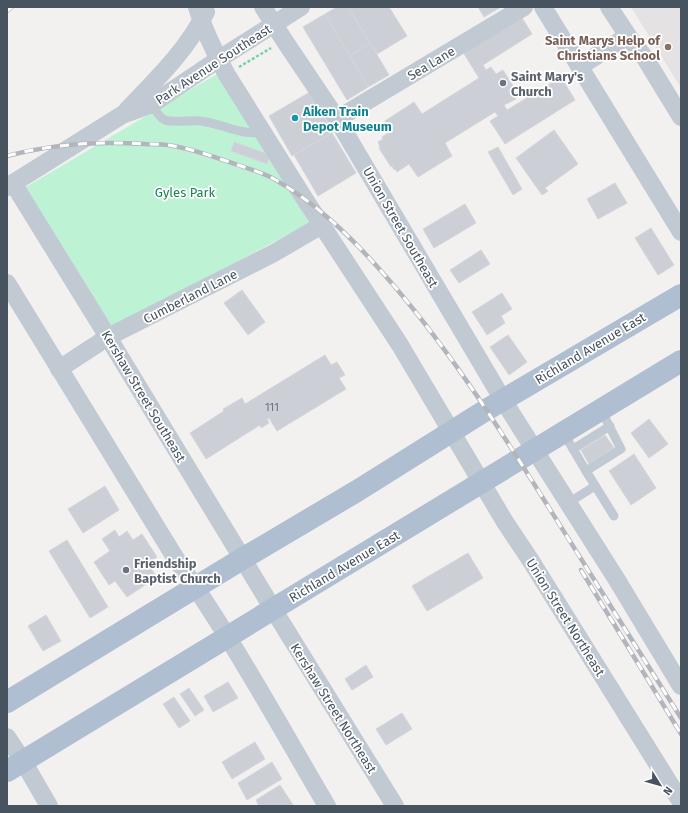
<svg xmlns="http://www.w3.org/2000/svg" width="688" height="813" font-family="'Fira Sans',sans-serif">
<rect width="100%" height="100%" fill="#f3f1f0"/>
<path fill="#e4e2e2" d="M631,7h50v81z"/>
<path fill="#bef2d5" d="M217,74l92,149 -196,105 -87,-141z"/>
<g fill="#cccfd6" stroke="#d4d6dc">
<path d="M337,7h11l22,36 -20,13 -25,-42z"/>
<path d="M348,7h41l18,29 -30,18z"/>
<path d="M478,7h23l-17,10z"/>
<path d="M325,14l43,73 -21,13 -44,-73z"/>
<path d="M521,16l11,18 -49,31 3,5 5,-3 5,7 7,-4 12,19 -2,1 3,4 -2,2 2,3 -12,6 3,5 54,-33 14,23 -70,44 -15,-23 8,-5 -3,-4 -50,31 7,13 -34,21 -9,-13 -12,8 -2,-3 -1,1 -2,-4 -1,1 -12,-19 1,-1 -2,-5 5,-3 -1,-2 9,-6 -6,-10 29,-19 8,12 57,-36 -16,-26z"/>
<path d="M370,43l19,32 -21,12 -18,-31z"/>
<path d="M310,92l23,40 -41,24 -23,-40z"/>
<path d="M554,130l24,34 -33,24 3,3 -6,4 -26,-37z"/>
<path d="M332,133l24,40 -38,23 -24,-41z"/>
<path d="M234,142l36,13 -3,9 -36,-13z"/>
<path d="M498,147l24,42 -9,6 -25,-43z"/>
<path d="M615,183l12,20 -29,16 -11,-20z"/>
<path d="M465,204l11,19 -42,25 -11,-19z"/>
<path d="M651,228l23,37 -16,10 -23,-37z"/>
<path d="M481,250l9,14 -31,19 -9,-13z"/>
<path d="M242,290l23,32 -17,13 -24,-32z"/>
<path d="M502,293l10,16 -11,7 4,7 -18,12 -15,-23z"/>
<path d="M508,335l19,27 -18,13 -19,-28z"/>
<path d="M325,355l6,10 6,-3 8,13 -6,3 7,11 -69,42 -8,-13 -2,1 2,4 -8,5 -1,-3 -54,34 -16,-26 34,-22 -1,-2 19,-11 3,6z"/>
<path d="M649,419l19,25 -19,14 -18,-25z"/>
<path d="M605,435l9,13 -25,16 -8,-14z"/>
<path d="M634,454l22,34 -25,17 -22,-34z"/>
<path d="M105,486l14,24 -36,23 -15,-24z"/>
<path d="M115,530l4,7 8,-6 6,9 9,-6 15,23 -9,7 9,13 -30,20 -12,-16 -6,4 -15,-23 16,-11 -8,-12z"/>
<path d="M67,540l41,67 -18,11 -41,-67z"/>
<path d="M468,553l15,25 -56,33 -15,-25z"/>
<path d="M46,615l15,26 -18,10 -15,-25z"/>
<path d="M366,665l7,12 -21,13 -7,-11z"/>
<path d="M228,682l10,16 -25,14 -9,-16z"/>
<path d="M189,688l15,22 -9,6 -15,-22z"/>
<path d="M174,697l16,24 -11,7 -16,-24z"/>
<path d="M402,713l10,16 -26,16 -10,-16z"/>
<path d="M255,742l10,17 -33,20 -10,-17z"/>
<path d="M272,762l10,17 -35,21 -9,-17z"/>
<path d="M280,785l13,20 -2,1h-32l-3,-6z"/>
</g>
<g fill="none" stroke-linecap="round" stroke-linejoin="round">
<path stroke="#74d1a9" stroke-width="2.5" stroke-dasharray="3 2" stroke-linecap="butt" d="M239,67l32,-19"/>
<g stroke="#c1cad3" stroke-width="9">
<path d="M152,104c3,5 7,14 13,16 7,3 26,0 35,1 22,2 39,15 63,11"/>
<path d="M563,432l23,39 35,-22 -20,-39"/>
<path d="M573,449l37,-23"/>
<path d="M586,471l28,45"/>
<path d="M568,503l27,-17"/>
</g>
<g stroke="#c1cad3" stroke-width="18">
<path d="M197,7c7,24 18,46 30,68l77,123 96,147 105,177 26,39 150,241"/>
<path d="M263,7l21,33 53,79 166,281 114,180 64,106"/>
<path d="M543,7l138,225"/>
<path d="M609,7l19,29 17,22 36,59"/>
<path d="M580,66l48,-30"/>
<path d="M127,110c29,-30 60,-60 79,-98"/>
<path d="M337,119l187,-112"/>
<path d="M13,183l95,154 165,272 122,197"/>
<path d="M7,187l115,-72 30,-11 67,-45 82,-52"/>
<path d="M7,283l169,276c56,79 102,164 151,247"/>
<path d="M59,369l49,-32 166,-84 48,-28"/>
<path d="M7,737l16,24 26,45"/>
</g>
<g stroke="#afbed0" stroke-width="22">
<path d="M7,702l235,-143 115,-68 129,-81 195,-115"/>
<path d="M7,771l674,-410"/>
</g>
<g stroke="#b2b5bb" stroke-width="4.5">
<g id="rail">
<path d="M7,11l5,-4"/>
<path d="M7,156c45,-12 92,-15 138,-12 9,0 20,0 29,2 21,4 44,12 64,19 12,4 25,8 36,14 42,24 76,57 108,93 63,71 114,151 164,231 45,72 90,144 135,215"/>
<path d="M581,570l100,164"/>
</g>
</g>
<use href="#rail" stroke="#fff" stroke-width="3" stroke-dasharray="9" stroke-linecap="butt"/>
</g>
<circle fill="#8d6e63" stroke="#fff" stroke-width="1.5" cx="668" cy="47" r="4"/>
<g fill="#6b7280" stroke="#fff" stroke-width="1.5">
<circle cx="503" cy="83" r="4"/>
<circle cx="126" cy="570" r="4"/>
</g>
<circle fill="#0f9aa8" stroke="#fff" stroke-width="1.5" cx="295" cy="118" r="4"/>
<g text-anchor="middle" stroke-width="3.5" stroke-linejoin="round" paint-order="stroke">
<g font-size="11" fill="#68727d">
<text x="272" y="411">111</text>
</g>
<g font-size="13" font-weight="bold" fill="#785e54" stroke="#fff" text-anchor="end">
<text x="660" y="45">Saint Marys Help of<tspan x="660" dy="15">Christians School</tspan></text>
</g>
<g font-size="13" fill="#47535f" stroke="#fff">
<text transform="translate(431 63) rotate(-31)" y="5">Sea Lane</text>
<text transform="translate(213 64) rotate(-33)" y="5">Park Avenue Southeast</text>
<text transform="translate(401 227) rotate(60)" y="5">Union Street Southeast</text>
<text transform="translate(190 296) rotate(-27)" y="5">Cumberland Lane</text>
<text transform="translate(590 348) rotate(-31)" y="5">Richland Avenue East</text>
<text transform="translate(144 396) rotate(59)" y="5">Kershaw Street Southeast</text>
<text transform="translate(344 566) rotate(-31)" y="5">Richland Avenue East</text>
<text transform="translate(566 617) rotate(58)" y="5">Union Street Northeast</text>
<text transform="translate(334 708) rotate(58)" y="5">Kershaw Street Northeast</text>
</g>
<g font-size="13" font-weight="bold" fill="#5b616d" stroke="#fff" text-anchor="start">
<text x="511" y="81">Saint Mary's<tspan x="511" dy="15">Church</tspan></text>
<text x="134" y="568">Friendship<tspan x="134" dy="15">Baptist Church</tspan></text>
</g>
<g font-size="13" font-weight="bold" fill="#0d838f" stroke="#fff" text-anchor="start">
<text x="303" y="116">Aiken Train<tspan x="303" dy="15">Depot Museum</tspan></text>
</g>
<g font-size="13" fill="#138552" stroke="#fff">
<text x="185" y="197">Gyles Park</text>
</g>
</g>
<rect width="688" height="813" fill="none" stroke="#47535f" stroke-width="16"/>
<g transform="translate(660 785) rotate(127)" stroke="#ffffff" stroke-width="3" paint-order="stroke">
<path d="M0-3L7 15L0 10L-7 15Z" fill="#47535f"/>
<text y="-6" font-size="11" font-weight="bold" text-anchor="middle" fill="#47535f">N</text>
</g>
</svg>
